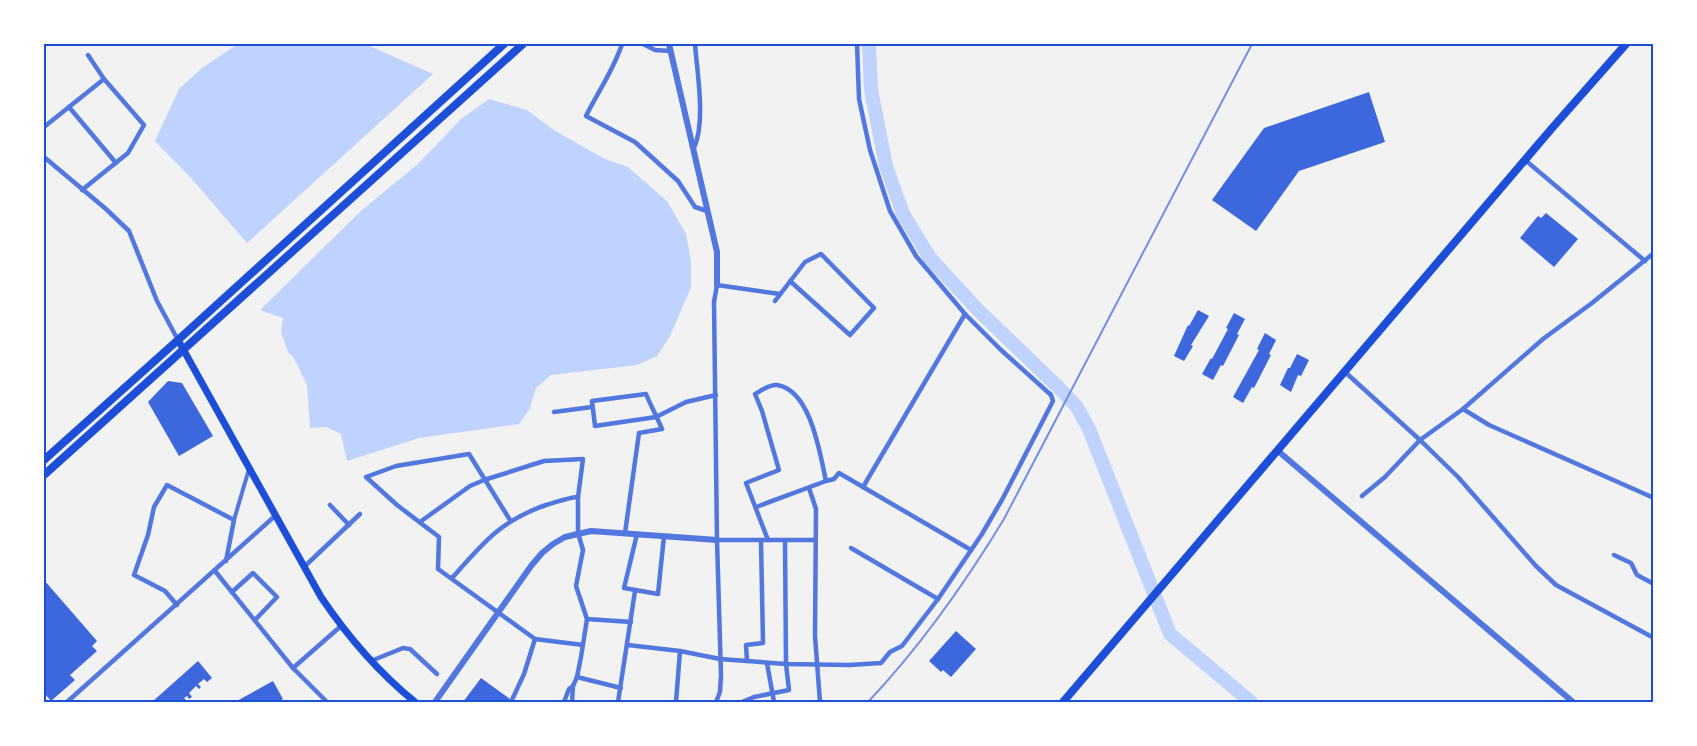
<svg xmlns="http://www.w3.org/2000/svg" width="1697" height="746" font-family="'Noto Serif',serif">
<rect width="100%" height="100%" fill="#f2f2f2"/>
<g fill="#bfd3fe">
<path d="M238,44h127l68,30 -186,169 -55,-64 -37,-38 24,-52 23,-21z"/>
<path d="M489,99l38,11 25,19 53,30 23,8 39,34 19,33 5,28v25l-21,49 -13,20 -20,9 -86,10 -15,13 -7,22 -10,14 -100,14 -72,23 -6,-27 -15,-7 -16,1 -3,-43 -13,-27 -6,-6 -7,-20 2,-14 -23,-8 102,-100 56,-46 43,-45z"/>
</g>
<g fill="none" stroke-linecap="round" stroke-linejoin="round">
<path stroke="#bfd3fe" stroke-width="14" d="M869,44l2,46 15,76 17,48 27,44 46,50 83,80 18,19 12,22 81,205 81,68"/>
</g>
<g fill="#3d67dc">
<path d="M1369,92l16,50 -86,29 -43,60 -44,-31 52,-72z"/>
<path d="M1546,213l32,26 -24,28 -34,-29 18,-22 3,2z"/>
<path d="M1198,310l11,6 -18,29 2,1 -9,15 -10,-5 14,-31 1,1z"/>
<path d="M1234,313l11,6 -8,15 2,1 -16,31 -2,-1 -8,15 -11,-6 9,-16 1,1 16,-30 -2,-1z"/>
<path d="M1265,333l11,7 -7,14 2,1 -17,33 -2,-1 -9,16 -10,-6 26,-47 -2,-1z"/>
<path d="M1297,354l12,6 -8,16 -3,-1 -7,17 -11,-7 8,-17h2z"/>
<path d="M168,381l14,2 31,53 -34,20 -31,-54z"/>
<path d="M44,580l53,61 -5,5 5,5 -27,24 5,5 -24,21 -7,-8z"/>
<path d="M956,631l20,18 -25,28 -8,-7 -2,2 -12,-11z"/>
<path d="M198,661l14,17 -5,4 -3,-3 -6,5 3,3 -2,2 -3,-3 -7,7 3,4 -3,2 -2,-3 -3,2 3,3 -2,1 -4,-1 -2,1h-27z"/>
<path d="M481,678l29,21 -2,3h-45z"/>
<path d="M273,681l10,18 -6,3h-42z"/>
</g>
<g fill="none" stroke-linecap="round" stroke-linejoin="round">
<path stroke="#5277de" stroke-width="4" d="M234,520l15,-51"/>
<g stroke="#5277de" stroke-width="4.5">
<path d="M622,44c-8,25 -24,48 -36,72l49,26 43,39 17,26 12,4"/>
<path d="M643,44l12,6 15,1"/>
<path d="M857,44l2,55 11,51 20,61 26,45 49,58"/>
<path d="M88,55l16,24"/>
<path d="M69,107l47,56"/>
<path d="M44,127l60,-48 40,46 -16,28 -46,37"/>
<path d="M694,148c12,-26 3,-76 1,-104"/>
<path d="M44,157l62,52 23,22 28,70 21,39"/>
<path d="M1525,160l120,101"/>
<path d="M775,301l30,-39 16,-8 53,54 -24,27 -60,-54"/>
<path d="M1345,372l75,68 38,37 78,89 20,19 98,53"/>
<path d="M1463,409l26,16 165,73"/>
<path d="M554,412l38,-5"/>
<path d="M826,481l8,-2 5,-6 132,77"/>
<path d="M809,488l7,21 -1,127 5,66"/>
<path d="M1362,496l23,-19 35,-37 43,-31 80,-70 49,-36 62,-50"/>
<path d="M330,505l19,20"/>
<path d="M756,507l70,-26c-6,-27 -15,-91 -49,-96 -8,-1 -16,6 -22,9l7,17 17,59 -33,13 22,57"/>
<path d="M510,520l-41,-66 -73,12 -30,11 31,28 42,32 -1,32 97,70 48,6"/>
<path d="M420,522l50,-36 14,-6 60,-19 39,-2 -5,38v36l5,17 -7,36 11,33 -6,38 -4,20 -4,9 -1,16"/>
<path d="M625,533l14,-100 23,-4c-5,-12 -11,-23 -16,-35l-54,7 3,25 61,-9 30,-15 30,-7"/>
<path d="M637,534l-13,54 34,6 6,-58"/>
<path d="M717,540h98"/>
<path d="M851,548l87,51"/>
<path d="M1614,555l17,8 6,12 17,9"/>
<path d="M305,566l55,-52"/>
<path d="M215,571l78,97 34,34"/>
<path d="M452,578c31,-35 48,-57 94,-73 11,-3 20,-7 32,-8"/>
<path d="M232,592l21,-19 24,24 -22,23"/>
<path d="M177,605l-12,-14 -31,-16 14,-40 6,-28 13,-22 67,35 -8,41"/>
<path d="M587,619l44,3"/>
<path d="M628,645l52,6 40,8 66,5 63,1 32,-2 9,-11 12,-6 36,-47 44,-65 21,-36 50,-97 -2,-6 -50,-45 -36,-36 -102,173"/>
<path d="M371,661l32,-13 7,1 27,25"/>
<path d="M747,661l-1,-16 17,-2 -2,-102"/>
<path d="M767,663l7,39"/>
<path d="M293,668l48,-42"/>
<path d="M577,677l44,11"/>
<path d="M67,702l209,-187"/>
<path d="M511,702l13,-28 11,-35"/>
<path d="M564,702l5,-13 4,-3"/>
<path d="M618,702l17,-111"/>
<path d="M676,702l4,-51"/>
<path d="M716,702l4,-10 1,-17 -4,-135 -3,-238 3,-17 63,9"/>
<path d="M742,702l12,-5 35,-7 -3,-26 -1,-124"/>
</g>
<g stroke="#5277de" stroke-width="6">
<path d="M669,44l48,208v33"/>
<path d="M1278,451l295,251"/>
<path d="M435,702l96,-136 11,-13 11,-9 12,-7 26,-6 126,9"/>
</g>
<path stroke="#1d4ed8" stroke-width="7" d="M178,340l143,257c27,40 57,75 94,105"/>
<g stroke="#1d4ed8" stroke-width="8">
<path d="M44,460l134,-120 326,-296"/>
<path d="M44,475l479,-431"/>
<path d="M1063,702l490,-575 73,-83"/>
</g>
<path stroke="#7290e2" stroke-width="2" d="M868,702c52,-55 96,-117 136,-183l248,-475"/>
</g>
<rect width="1697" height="746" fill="none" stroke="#ffffff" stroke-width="90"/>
<rect x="45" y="45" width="1607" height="656" fill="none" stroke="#1d4ed8" stroke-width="2"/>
</svg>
